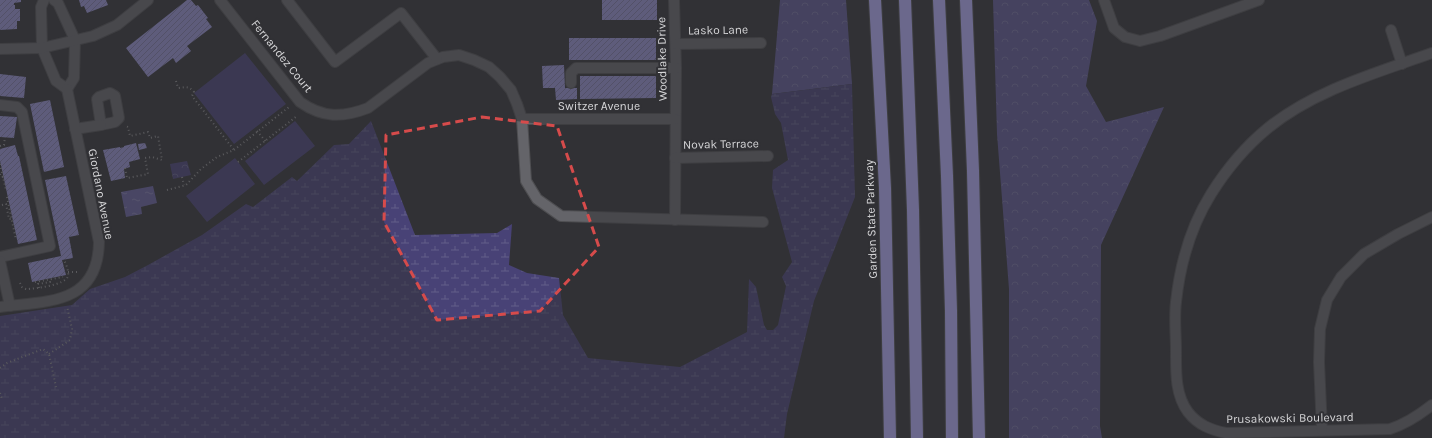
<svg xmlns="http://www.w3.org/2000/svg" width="1432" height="438" font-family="Karla,sans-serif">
<defs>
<pattern id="forest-crowns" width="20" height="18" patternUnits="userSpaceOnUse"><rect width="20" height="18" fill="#5e5893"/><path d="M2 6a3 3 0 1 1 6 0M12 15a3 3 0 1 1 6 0" fill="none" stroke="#746fa1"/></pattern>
<pattern id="wetland-marsh" width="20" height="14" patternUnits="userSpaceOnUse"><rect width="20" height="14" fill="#484276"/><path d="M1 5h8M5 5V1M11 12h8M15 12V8" fill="none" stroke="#625d89"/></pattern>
<pattern id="park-crowns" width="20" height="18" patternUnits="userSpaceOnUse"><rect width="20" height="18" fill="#484276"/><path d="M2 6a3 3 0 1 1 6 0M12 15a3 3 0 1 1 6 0" fill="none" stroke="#625d89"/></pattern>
<pattern id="water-ripples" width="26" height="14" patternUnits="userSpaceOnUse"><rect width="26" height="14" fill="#67619e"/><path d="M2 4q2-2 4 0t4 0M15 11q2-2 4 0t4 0" fill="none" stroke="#837eaf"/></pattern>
<pattern id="building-hatch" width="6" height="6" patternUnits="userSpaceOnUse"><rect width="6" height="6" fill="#9591d1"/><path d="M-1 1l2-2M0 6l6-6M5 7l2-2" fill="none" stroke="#7c79a6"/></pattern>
</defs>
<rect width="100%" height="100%" fill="#313135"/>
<g fill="#484276">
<path d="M245,53l41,51 -52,40 -40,-51z"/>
<path d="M295,121l20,25 -51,39 -19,-24z"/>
<path d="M235,158l20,26 -48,38 -21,-26z"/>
</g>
<g fill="url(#forest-crowns)">
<path d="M780,0h66l6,84 -80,10z"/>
<path d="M993,0h96l8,21 -11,65 20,36 58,-15 -63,138 -1,181 2,12h-93v-149l-12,-155z"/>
</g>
<path fill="url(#wetland-marsh)" d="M852,84l3,113 -41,104 -27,113 -3,24h-784v-122l72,-11 18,-16 35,-12 23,-12 54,-30 44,-31 7,3 39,-30 5,4 37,-36 15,-1 22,-23 44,114 82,-2 15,-9 -3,41 18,8 32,5 4,37 25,43 92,9 67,-35 2,-53 7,8 8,38 3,5h6l5,-5 8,-39 -4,-9 10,-15 -20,-74 1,-18 15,-10 -7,-37 -6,-9 -4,-17 1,-3z"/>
<path fill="url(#park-crowns)" d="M187,161l4,14 -18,4 -3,-15z"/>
<path fill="url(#water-ripples)" d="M153,186l4,17 -16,4 1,7 -16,3 -5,-25z"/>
<g fill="url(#building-hatch)">
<path d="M0,0h21v2l-7,1v2h1v4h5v12h-3v8l-17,1z"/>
<path d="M79,0h27l2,5 -21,8 -3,-7 -3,1z"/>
<path d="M187,0h4l5,6 2,-1 10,13 -2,1 6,8 -25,19 4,5 -15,12 -3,-5 -25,19 -22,-29z"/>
<rect x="602" y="0" width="55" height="20"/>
<rect x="569" y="38" width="87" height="22"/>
<path d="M564,65l1,23h12v11l-21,1 -1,-12h-12l-1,-22z"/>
<path d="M0,74l26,3 -2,21 -24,-2z"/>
<path d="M580,76h76v22l-76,1z"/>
<path d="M50,100l14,67 -20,5 -14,-68z"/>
<path d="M0,116l17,1 -3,21 -14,-1z"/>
<path d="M136,143l4,16 -11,3 1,5 -6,2 1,9 -14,3 -8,-31 17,-3v1l4,-1v-1z"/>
<path d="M145,143l2,5 -8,2 -1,-6z"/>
<path d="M15,145l3,11h1l18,84 -19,4 -18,-83v-12z"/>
<path d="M66,176l13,59 -10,2 4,21 -11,2 4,15 -34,7 -4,-19 33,-7 -16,-76z"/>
</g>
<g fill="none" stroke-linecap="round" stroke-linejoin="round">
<g stroke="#4e4e51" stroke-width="12">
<g id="minor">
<path d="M44,0l-3,7 1,41 14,33 11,8 7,-11 1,-38 -17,-37 -4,-3"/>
<path d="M220,0l80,102c23,16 42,16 68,6l60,-45 15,-6 16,-2 15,5 15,7 11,10 11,13 6,14 5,15 4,62 11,18 24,17 202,6"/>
<path d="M287,0l48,62 66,-49 36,46"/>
<path d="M674,0l2,68 -1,152"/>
<path d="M1104,0l10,28 11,9 15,4 20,-5 99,-36"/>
<path d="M1391,30l11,34"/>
<path d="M676,44l85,-1"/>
<path d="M0,49l42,-1 51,-12 24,-11 31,-25"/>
<path d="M1432,53c-56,20 -117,37 -164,75 -22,18 -42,42 -57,66 -20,32 -31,71 -35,108 -2,16 0,33 0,49 0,20 -1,44 12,61 10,13 23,18 38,21l164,-4c16,-5 28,-13 42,-24"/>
<path d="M571,83v-10l5,-5h100"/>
<path d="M110,93l5,3 4,22 -4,4 -14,3 -4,-26 2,-2z"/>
<path d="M0,105l17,2 5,5 28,134 -50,11"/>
<path d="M522,119h153"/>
<path d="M75,129l26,-4"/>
<path d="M675,158l93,-2"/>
<path d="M0,261l10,45"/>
<path d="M0,307c47,-6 98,-2 99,-65l-32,-153"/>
<path d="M1322,430l-3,-68 1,-33 7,-29 14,-23 23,-23 34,-20 34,-17"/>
</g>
</g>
<g stroke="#4e4e51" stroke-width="14">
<g id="highway">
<path d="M875,0l10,188 5,250"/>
<path d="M905,0l8,210 4,228"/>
<path d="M939,0l8,176 4,135 1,127"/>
<path d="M966,0l7,171 6,267"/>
</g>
</g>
<g stroke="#8b8b8e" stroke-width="2" stroke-dasharray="1 3" stroke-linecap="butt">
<path d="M176,81l2,7c8,-1 11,-2 16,4l-2,4 42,54"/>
<path d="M257,131l10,12"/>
<path d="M0,146l4,-1 1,-8"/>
<path d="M238,162l59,-46"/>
<path d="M0,164l6,26"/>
<path d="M125,168l2,10 21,-4 -3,-16 7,-1 10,3 -4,-24 -8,2 -2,-6 -18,4 -2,-9 -2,-1"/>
<path d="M0,174l1,3h2"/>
<path d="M182,177l2,8"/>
<path d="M167,190l19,-5 15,-16 16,-12 17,-7 55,-43"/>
<path d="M7,197l9,43"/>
<path d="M2,205l4,-1 3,15h2"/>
<path d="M68,272h12"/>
<path d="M35,282l28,-5"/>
<path d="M20,283l2,4 4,2c8,0 40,-4 42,-13 1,-5 -2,-12 -4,-16"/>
<path d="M39,288l-1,-4 12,-2 -1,-3"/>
<path d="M49,354l21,-14 2,-11 -5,-23"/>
<path d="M0,368l7,-5 36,-14 6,5 7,33"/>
<path d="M0,393l2,6"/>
</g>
<use href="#minor" stroke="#646469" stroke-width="10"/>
<use href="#highway" stroke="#b1acf6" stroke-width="12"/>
</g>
<path d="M0 0H1432V438H0ZM482,117l75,9 42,121 -59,64 -103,9 -53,-98 2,-87z" fill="#313135" fill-opacity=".55" fill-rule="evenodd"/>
<path fill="none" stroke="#d64b4b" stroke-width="3" stroke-dasharray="8 5" stroke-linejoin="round" d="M482,117l75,9 42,121 -59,64 -103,9 -53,-98 2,-87z"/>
<g text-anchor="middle" stroke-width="4" stroke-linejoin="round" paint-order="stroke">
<g font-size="12" fill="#d6d6d8" stroke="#313135">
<text transform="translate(718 30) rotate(-1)" y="4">Lasko Lane</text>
<text transform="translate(282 56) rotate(51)" y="4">Fernandez Court</text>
<text transform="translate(662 59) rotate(-91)" y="4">Woodlake Drive</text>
<text x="599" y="110">Switzer Avenue</text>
<text transform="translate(721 144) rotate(-1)" y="4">Novak Terrace</text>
<text transform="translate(101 194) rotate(79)" y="4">Giordano Avenue</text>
<text transform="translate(871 219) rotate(-92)" y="4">Garden State Parkway</text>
<text transform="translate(1290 418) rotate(-1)" y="4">Prusakowski Boulevard</text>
</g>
</g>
</svg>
